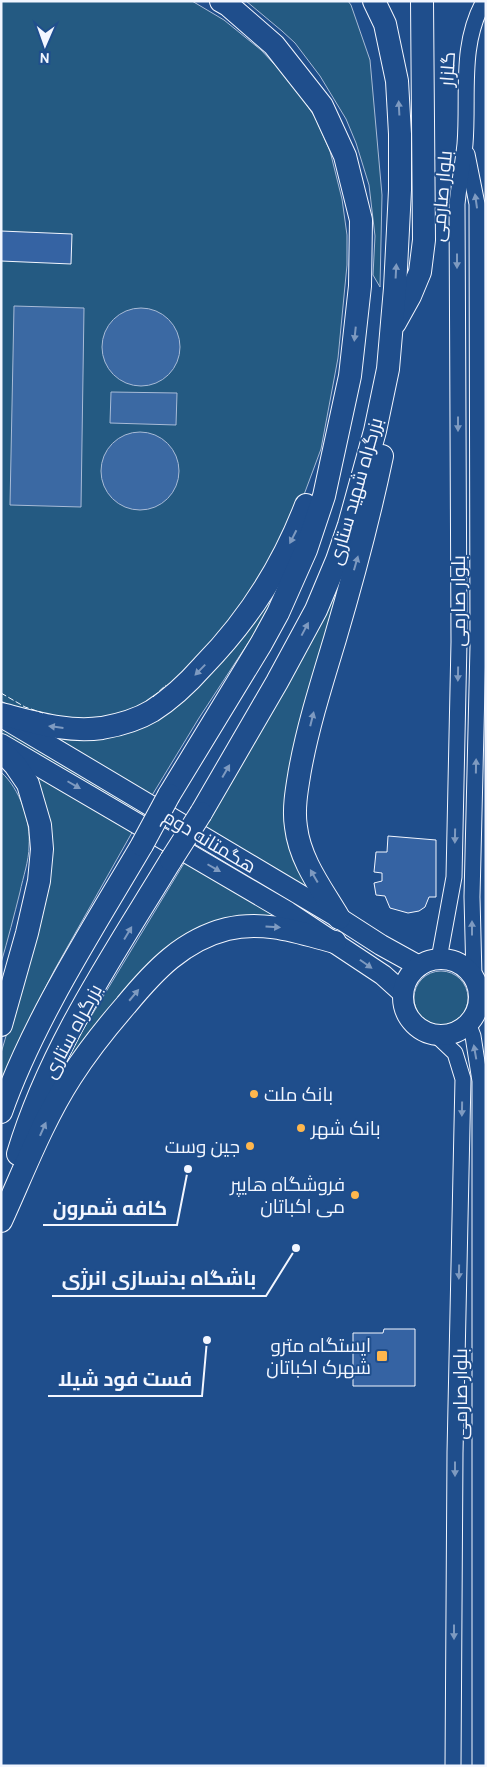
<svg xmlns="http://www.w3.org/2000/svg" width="487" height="1767" font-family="Cabin,Cairo,sans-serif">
<rect width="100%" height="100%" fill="#1f4e8c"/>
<g fill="#245a82" stroke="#a8bbd7">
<path d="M1,1h191l32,19 37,30 31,33 23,34 15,34 12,48 5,36v30l-9,93 -17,91 -29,78 -33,59 -93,108 -65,30 -75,-10 -25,-13z"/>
<path d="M246,1h102l3,4 19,55 12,135 -2,92 -7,-12 2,-39 -6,-51 -13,-42 -10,-24 -26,-43 -25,-33 -13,-12z"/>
<path d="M290,557l-17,42 -19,35 -55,84 -48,79 -108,-68 93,-4z"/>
<path d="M346,561l-58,230 31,104 -115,-66 41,-70z"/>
<path d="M1,725l143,85 -3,6 -140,-81z"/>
<path d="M1,772c19,17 30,49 28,74 0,15 -6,31 -9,46 -6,24 -12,47 -19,71z"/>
<path d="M33,774l101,55 -79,140 -23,45 -31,71v-32l41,-139z"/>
<path d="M186,860l112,64 -76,-2 -166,157 14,-28z"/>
<circle cx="441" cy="998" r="27"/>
</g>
<g fill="#3b69a3" stroke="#a8bbd7">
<path d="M14,306l70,2 -3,199 -71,-2z"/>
<circle cx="141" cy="347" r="39"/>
<path d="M111,392l66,1 -1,32 -66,-2z"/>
<circle cx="140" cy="471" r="39"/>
</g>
<g fill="#3563a3" stroke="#f2f6ff">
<path d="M1,231l71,3 -1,30 -70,-3z"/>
<path d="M388,836l48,4v57h-7l-4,10 -6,4 -11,2 -18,-5 -5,-12 -9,-1 -2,-12 8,-2v-8l-8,-1 2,-20h11z"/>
<path d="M384,1329h31v57h-62v-53h30z"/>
</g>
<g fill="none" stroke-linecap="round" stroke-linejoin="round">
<g stroke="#f2f6ff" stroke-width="17">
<g id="minor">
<path d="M467,154l10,50 1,442 -6,251 2,80"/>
<path d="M439,959l15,-82 5,-235 -2,-438c2,-20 6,-40 8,-60 4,-49 -6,-98 19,-143"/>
<path d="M479,996l7,1"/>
<path d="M468,1023l5,13 7,45v685"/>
<path d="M436,1035l19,18 8,26 -8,374 -2,313"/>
</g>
</g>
<g stroke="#f2f6ff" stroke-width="22">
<g id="major">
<path d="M5,719l334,199 42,27 38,21"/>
<path d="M1,744l287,168 95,63 20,18"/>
<circle cx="441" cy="997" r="38"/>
</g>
</g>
<g stroke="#f2f6ff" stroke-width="24">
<g id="highway">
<path d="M395,323l15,-27 10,-24 4,-32 -2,-239"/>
<path d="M1,714c33,8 66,19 101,14 17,-3 35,-8 50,-17 19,-12 36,-28 51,-45 45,-46 80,-101 103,-161"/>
<path d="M1,750l14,15 13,19 12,41 2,24 -3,32 -12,52 -26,92"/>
<path d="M169,795l92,-151 17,-31 28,-63 18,-54 26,-120 10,-90 1,-66 -16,-64 -23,-50 -48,-61 -46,-40 -7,-4"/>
<path d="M201,813l76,-131 39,-72 21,-50 12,-35 26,-94 13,-62 7,-81 5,-98v-56l-3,-53 -12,-57 -11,-23"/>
<path d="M339,918c-17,-29 -39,-57 -43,-91 -3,-18 1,-39 4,-57 8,-44 22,-88 35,-131 18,-61 34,-121 47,-183"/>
<path d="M1,1112c33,-93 91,-182 141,-267"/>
<path d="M18,1154c32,-107 96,-200 153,-294"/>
<path d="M1,1221c22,-48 41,-99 70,-144 16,-25 35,-49 55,-72 28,-34 57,-65 101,-76 38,-9 73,4 108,13"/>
</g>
</g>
<use href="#minor" stroke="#1f4e8c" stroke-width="15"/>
<use href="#major" stroke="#1f4e8c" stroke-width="20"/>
<use href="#highway" stroke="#1f4e8c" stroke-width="22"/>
<g stroke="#f2f6ff" stroke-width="24" stroke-linecap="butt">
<g id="highway-bridge">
<path d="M142,845l27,-50"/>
<path d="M171,860l30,-47"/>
</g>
</g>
<use href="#highway-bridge" stroke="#1f4e8c" stroke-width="22"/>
<g stroke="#f2f6ff" stroke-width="1" stroke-dasharray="6 2.5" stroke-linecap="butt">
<path d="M1,693l24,14 18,6"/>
<path d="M153,697l13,-12"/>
</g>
</g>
<defs><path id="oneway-solid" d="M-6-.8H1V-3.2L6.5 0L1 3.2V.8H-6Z" transform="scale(1.25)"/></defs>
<g fill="#7e9ac0">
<use href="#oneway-solid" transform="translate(399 108) rotate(-93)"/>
<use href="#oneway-solid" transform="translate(476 201) rotate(-98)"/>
<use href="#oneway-solid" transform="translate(457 261) rotate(90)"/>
<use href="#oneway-solid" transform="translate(396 271) rotate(-87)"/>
<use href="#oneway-solid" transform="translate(355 334) rotate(96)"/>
<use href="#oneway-solid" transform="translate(458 424) rotate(90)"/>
<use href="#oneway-solid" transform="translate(293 537) rotate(117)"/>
<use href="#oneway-solid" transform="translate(356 563) rotate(-74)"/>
<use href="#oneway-solid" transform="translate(305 629) rotate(-62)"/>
<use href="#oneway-solid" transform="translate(200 670) rotate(134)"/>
<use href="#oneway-solid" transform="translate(458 674) rotate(91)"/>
<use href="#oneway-solid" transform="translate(312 719) rotate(-76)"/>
<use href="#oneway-solid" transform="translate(56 727) rotate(-173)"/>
<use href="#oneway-solid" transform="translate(476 766) rotate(-89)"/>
<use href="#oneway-solid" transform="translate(226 771) rotate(-60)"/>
<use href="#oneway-solid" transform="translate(74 785) rotate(30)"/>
<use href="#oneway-solid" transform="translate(455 836) rotate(91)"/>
<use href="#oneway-solid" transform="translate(214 868) rotate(30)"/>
<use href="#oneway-solid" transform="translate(314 876) rotate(-120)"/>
<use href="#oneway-solid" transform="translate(273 927) rotate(4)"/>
<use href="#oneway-solid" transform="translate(472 928) rotate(-90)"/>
<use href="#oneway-solid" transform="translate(128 933) rotate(-59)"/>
<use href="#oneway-solid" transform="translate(366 964) rotate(35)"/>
<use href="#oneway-solid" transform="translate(134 995) rotate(-50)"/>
<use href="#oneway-solid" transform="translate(475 1052) rotate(-100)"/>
<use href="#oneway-solid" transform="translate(462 1109) rotate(91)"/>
<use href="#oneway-solid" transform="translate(43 1129) rotate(-66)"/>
<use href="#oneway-solid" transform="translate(459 1272) rotate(91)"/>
<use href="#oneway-solid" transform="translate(455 1469) rotate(90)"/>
<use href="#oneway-solid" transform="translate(454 1632) rotate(90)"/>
</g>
<g fill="#ffb74d" stroke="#1f4e8c" stroke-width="2">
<circle cx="254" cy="1094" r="5"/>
<circle cx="301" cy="1128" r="5"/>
<circle cx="250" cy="1146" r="5"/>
<circle cx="355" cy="1195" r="5"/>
<rect x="376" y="1350" width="12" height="12" rx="2.5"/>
</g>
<g text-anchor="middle" stroke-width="4" stroke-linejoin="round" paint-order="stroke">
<g font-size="19" fill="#f2f6ff" stroke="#1f4e8c">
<text transform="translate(447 69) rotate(-86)" y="7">گلزار</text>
<text transform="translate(441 196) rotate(-85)" y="7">بلوار صارمی</text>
<text transform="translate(355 491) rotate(-74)" y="7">بزرگراه شهید ستاری</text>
<text transform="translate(458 601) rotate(-90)" y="7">بلوار صارمی</text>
<text transform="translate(210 841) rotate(31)" y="7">هگمتانه دوم</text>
<text transform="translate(72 1031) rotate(-62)" y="7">بزرگراه ستاری</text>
<text transform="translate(460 1394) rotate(-90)" y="7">بلوار صارمی</text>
</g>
<g font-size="19" fill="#f2f6ff" stroke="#1f4e8c" text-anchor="end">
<text x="264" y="1101" text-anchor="start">بانک ملت</text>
<text x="311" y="1135" text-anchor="start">بانک شهر</text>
<text x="240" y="1153">جین وست</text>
<text x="345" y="1191">فروشگاه هایپر<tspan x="345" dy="22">می اکباتان</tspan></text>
<text x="371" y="1352">ایستگاه مترو<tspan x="371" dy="22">شهرک اکباتان</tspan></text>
</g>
</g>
<path fill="none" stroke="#f2f6ff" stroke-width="2" d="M188 1169L177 1225H43M296 1248L266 1296H52M207 1340L202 1396H48"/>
<g fill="#f2f6ff" stroke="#1f4e8c" stroke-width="2">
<circle cx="188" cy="1169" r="5"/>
<circle cx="296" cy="1248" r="5"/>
<circle cx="207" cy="1340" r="5"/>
</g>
<g font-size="20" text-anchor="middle" font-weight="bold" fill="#f2f6ff" stroke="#1f4e8c" stroke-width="4" stroke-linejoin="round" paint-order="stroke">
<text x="110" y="1215">کافه شمرون</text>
<text x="159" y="1285">باشگاه بدنسازی انرژی</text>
<text x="125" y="1386">فست فود شیلا</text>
</g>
<rect width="487" height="1767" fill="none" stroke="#f2f6ff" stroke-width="5"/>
<g transform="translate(45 45) rotate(182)" stroke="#1f4e8c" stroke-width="4" paint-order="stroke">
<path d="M0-4L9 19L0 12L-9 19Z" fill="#f2f6ff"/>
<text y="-8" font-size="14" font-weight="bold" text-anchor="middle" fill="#f2f6ff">N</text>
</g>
</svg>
